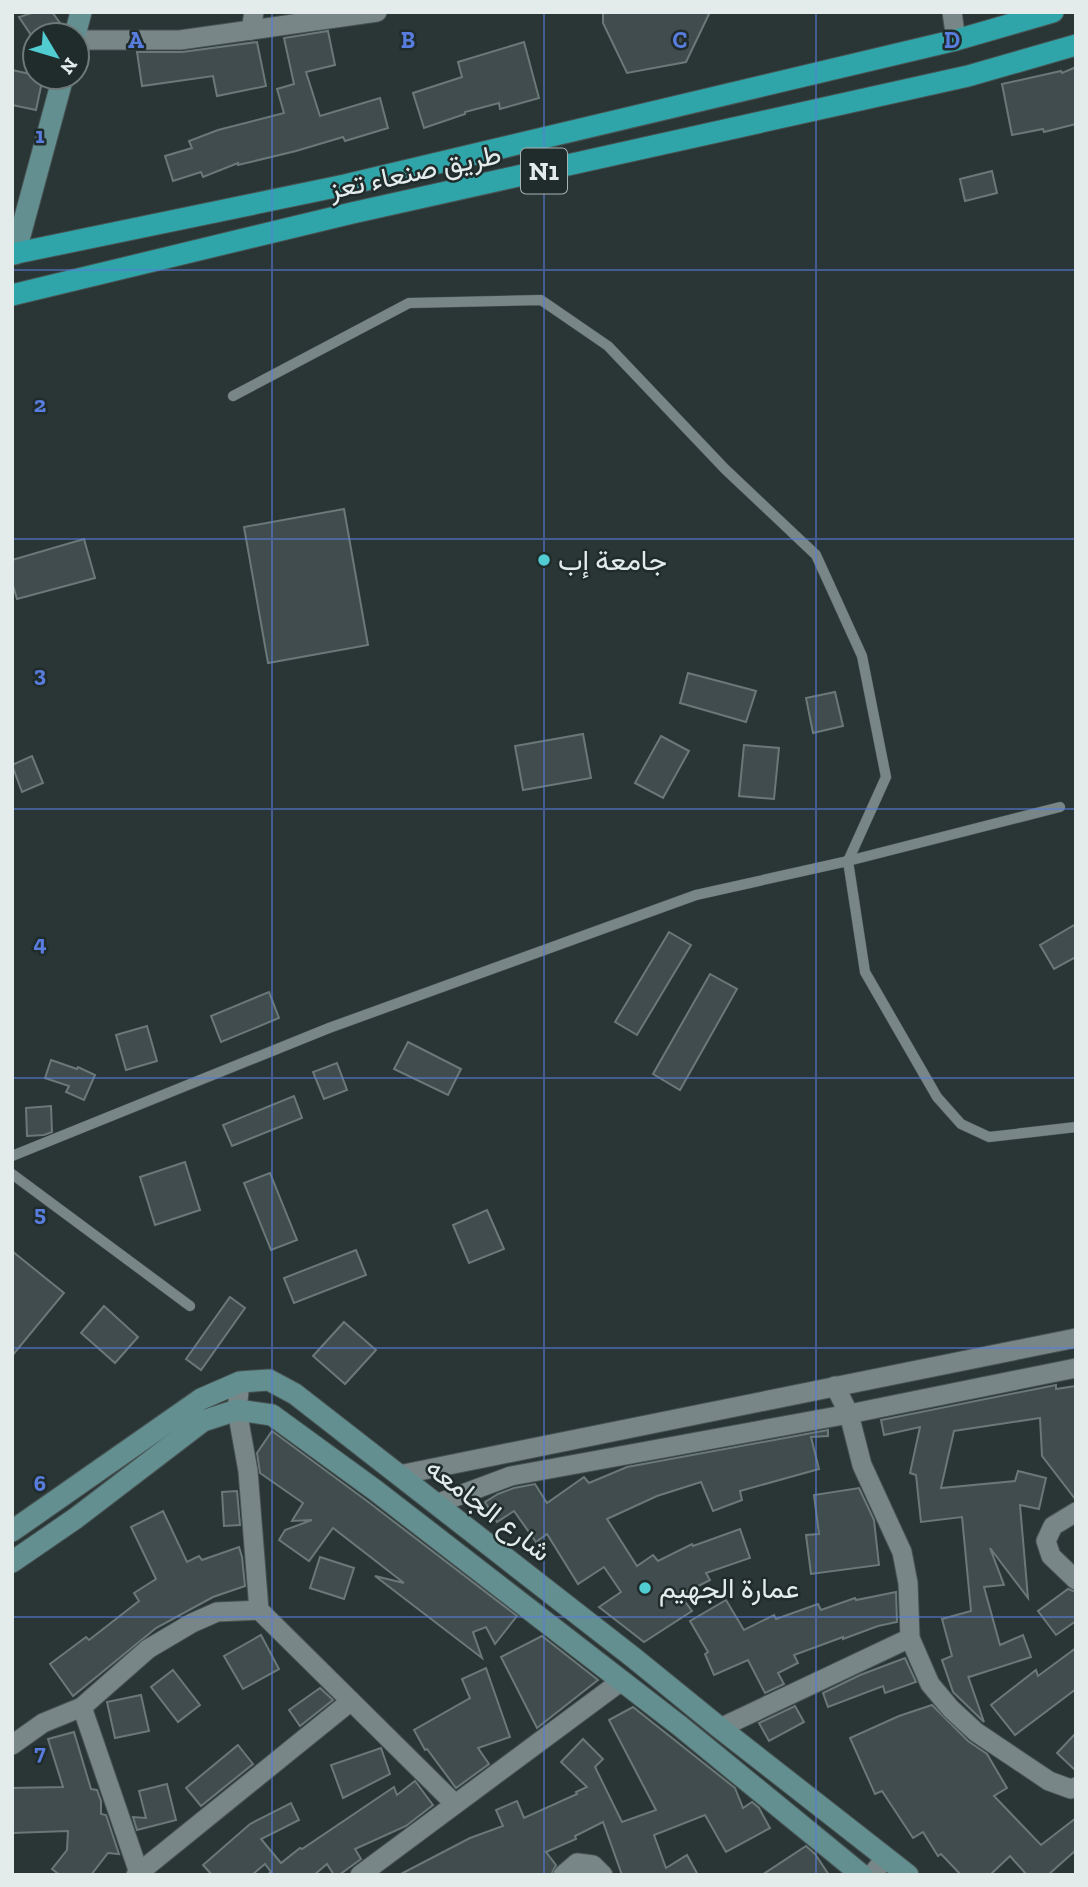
<svg xmlns="http://www.w3.org/2000/svg" width="1088" height="1887" font-family="'Zilla Slab',Vazirmatn,serif">
<rect width="100%" height="100%" fill="#2a3636"/>
<g fill="#404c4d" stroke="#6b7878" stroke-width="2">
<path d="M35,12h17l11,15 -1,8h-31l-12,-18z"/>
<path d="M603,12h107l-24,50 -59,11 -24,-50z"/>
<path d="M328,31l7,34 -29,7 14,44 60,-18 8,30 -43,13 -2,-4 -47,14 -58,14v-2l-35,14 -2,-5 -28,9 -8,-25 27,-8 -3,-7 29,-11 66,-17 -7,-24 17,-5 -10,-46z"/>
<path d="M257,42l9,44 -49,10 -4,-20 -71,10 -5,-34h45z"/>
<path d="M524,42l15,56 -39,11 -1,-6 -34,9v2l-41,14 -11,-35 49,-16 -4,-15z"/>
<path d="M1076,67v57l-32,8 -1,-3 -31,6 -10,-51 59,-13 1,2z"/>
<path d="M12,70l23,5v2h8l-7,33 -24,-5z"/>
<path d="M992,171l5,22 -32,8 -5,-22z"/>
<path d="M344,509l24,136 -100,18 -24,-136z"/>
<path d="M84,539l11,39 -78,21 -5,-17v-22z"/>
<path d="M688,673l68,18 -10,31 -66,-19z"/>
<path d="M835,692l8,34 -30,7 -7,-35z"/>
<path d="M583,734l8,44 -68,12 -8,-44z"/>
<path d="M661,736l28,15 -26,47 -28,-15z"/>
<path d="M744,745l35,3 -5,51 -35,-3z"/>
<path d="M32,756l11,27 -21,9 -10,-27z"/>
<path d="M1076,924v33l-22,12 -14,-24z"/>
<path d="M669,932l22,13 -54,90 -22,-13z"/>
<path d="M710,974l27,15 -57,101 -27,-16z"/>
<path d="M269,992l10,26 -58,24 -10,-26z"/>
<path d="M147,1026l10,35 -31,9 -10,-35z"/>
<path d="M408,1042l53,27 -13,26 -54,-26z"/>
<path d="M51,1060l26,9 1,-2 17,8 -11,25 -18,-8 3,-6 -24,-8z"/>
<path d="M337,1063l10,27 -23,9 -11,-27z"/>
<path d="M294,1096l8,22 -70,28 -9,-21z"/>
<path d="M51,1106l1,26 -8,3 -17,1 -1,-28z"/>
<path d="M185,1162l15,48 -45,15 -15,-48z"/>
<path d="M270,1173l27,67 -26,10 -27,-67z"/>
<path d="M487,1210l17,39 -35,14 -16,-38z"/>
<path d="M356,1250l10,25 -72,28 -10,-25z"/>
<path d="M12,1251l52,42 -52,63z"/>
<path d="M230,1297l15,11 -44,62 -15,-11z"/>
<path d="M104,1306l34,31 -23,26 -34,-30z"/>
<path d="M344,1322l32,28 -31,34 -32,-28z"/>
<path d="M1056,1385v4l20,-3v114l-34,-44 -2,-38 -86,13 -13,57 74,-7 3,-10 28,7 -7,31 -19,-4 8,93 -38,-50 14,37 -20,2 16,58 23,-10 8,22 -62,20 -1,-1 16,46 -31,-30 -11,-32 10,-4 -10,-37 29,-8 -9,-94 -41,5 -5,-47 -6,-2 10,-46 -36,8 -3,-15z"/>
<path d="M828,1430v6l-17,1 8,32 -79,22 2,9 -29,11 -12,-29 -44,14 -50,23 30,47 16,-11 5,6 34,-17 1,2 47,-17 10,29 -44,15 4,7 -30,15 12,16 -48,31 -45,-35 22,-15 -17,-25 -26,17 -31,-50 -11,8 -22,-31 -17,11 -12,-20 13,-8 16,-6 21,-4 12,19 37,-26 5,6 38,-16z"/>
<path d="M272,1431l95,70 150,115 -22,28 -9,-17 -13,5 9,26 -107,-82 29,7 -71,-55 -24,33 -30,-21 6,-10 27,-10 -20,1 11,-18 -43,-30 -3,-20z"/>
<path d="M859,1488l15,32 5,45 -68,9 -5,-39 13,-1 -5,-39z"/>
<path d="M237,1491l3,34 -16,1 -2,-34z"/>
<path d="M163,1511l24,51 12,-6 3,4 37,-13 3,10 3,29 -32,11 -57,31 -83,68 -23,-32 36,-27 3,3 50,-39 -5,-8 22,-14 -25,-52z"/>
<path d="M320,1557l34,11 -10,31 -34,-11z"/>
<path d="M1068,1589l8,3v29l-20,14 -18,-24z"/>
<path d="M896,1592l1,30 -19,4 -35,13v-2l-49,18 4,8 -20,10 6,11 -19,9 -17,-33 -34,15 -9,-21 3,-2 -18,-31 36,-21 18,30 30,-15 2,4 42,-15 3,6 34,-12 1,2z"/>
<path d="M261,1635l18,34 -36,20 -19,-33z"/>
<path d="M542,1636l56,44 -61,48 -36,-71z"/>
<path d="M1076,1648v41l-61,46 -24,-30 45,-35 2,6z"/>
<path d="M905,1658l11,24 -31,11 -2,-7 -55,21 -5,-14 37,-18z"/>
<path d="M486,1668l24,69 -32,11 11,16 -33,24 -29,-39 -2,1 -11,-20 56,-32 -8,-19z"/>
<path d="M173,1670l27,35 -22,17 -27,-35z"/>
<path d="M320,1688l13,12 -33,26 -11,-16z"/>
<path d="M141,1695l8,36 -34,7 -8,-36z"/>
<path d="M932,1705l36,36 19,13 20,34 -13,8 47,49 35,-27v32l-28,25h-21l-17,-19 -20,19h-29l-20,-21 -3,2 -15,-24 -10,6 -31,-47 -7,3 -25,-56 49,-22z"/>
<path d="M795,1706l9,16 -35,19 -10,-18z"/>
<path d="M633,1707l102,81 8,20 9,-6 7,6 11,20 -44,24 -21,-37 -51,20 12,33 21,-13 11,20h-76l-19,-53 -28,14 1,3 -30,13 10,13 -5,10h-152l71,-37 33,-12 -7,-16 21,-9 7,17 53,-24 -1,-2 11,-5 -26,-25 22,-23 20,20 -8,8 27,55 34,-12 -47,-90z"/>
<path d="M74,1732l17,57 6,1 4,11v13l5,1 13,39 -11,-1 -17,22h-31l-8,-6 15,-19 1,-19 -56,2v-45l51,-1 -15,-48z"/>
<path d="M1076,1733v38l-19,-18z"/>
<path d="M238,1745l15,19 -52,42 -15,-18z"/>
<path d="M381,1748l9,26 -47,24 -12,-33z"/>
<path d="M415,1781l18,24 -27,21 -51,23 6,10 -22,16h-5l-7,-11 -13,11h-47l4,-3 -6,-8 -13,11h-40l-9,-10 47,-41 41,-21 8,17 -38,19 20,24 19,-15 2,1 92,-62 3,8z"/>
<path d="M167,1784l9,36 -39,10 -4,-13 13,1 -7,-27z"/>
<path d="M806,1846l9,8 14,21h-67z"/>
</g>
<g fill="none" stroke-linecap="round" stroke-linejoin="round">
<g stroke="#485353" stroke-width="11">
<g id="lane">
<path d="M233,396l176,-93 132,-3 67,46 117,123 91,86 46,101 24,121 -38,84 17,111 72,125 24,27 28,13 87,-10"/>
<path d="M12,1156l317,-128 367,-133 152,-34 212,-54"/>
<path d="M12,1174l178,132"/>
</g>
</g>
<g stroke="#485353" stroke-width="21">
<g id="street">
<path d="M952,12l4,28"/>
<path d="M251,30l126,-18"/>
<path d="M77,40h103l71,-10 3,-18"/>
<path d="M240,1382l-3,28 11,61 11,139 196,194"/>
<path d="M835,1386l14,28 13,51 40,87 6,31 2,55 20,46 21,25 25,23 73,49 22,8 5,-2"/>
<path d="M399,1475l677,-137"/>
<path d="M436,1504l75,-28 338,-62 227,-46"/>
<path d="M1076,1512l-23,14 -7,15 5,15 25,24"/>
<path d="M82,1707l57,166"/>
<path d="M720,1728l190,-90"/>
<path d="M12,1745l31,-22 39,-16 66,-58 44,-26 25,-11 42,-2"/>
<path d="M136,1875l215,-174"/>
<path d="M360,1875l260,-193"/>
<path d="M563,1875l14,-12 16,2 10,10"/>
<path d="M872,1875l13,-17"/>
</g>
</g>
<g stroke="#485353" stroke-width="23">
<g id="secondary">
<path d="M75,35l6,-23"/>
<path d="M15,254l48,-177"/>
<path d="M12,1531l189,-132 39,-17 29,-2 26,14 339,264 86,70 188,147"/>
<path d="M12,1562l64,-44 127,-97 34,-11 35,5 103,75 305,236 182,149"/>
</g>
</g>
<g stroke="#485353" stroke-width="23">
<g id="highway">
<path d="M12,254l333,-69 611,-145 97,-28"/>
<path d="M12,295l340,-82 616,-137 108,-31"/>
</g>
</g>
<use href="#lane" stroke="#798687" stroke-width="10"/>
<use href="#street" stroke="#798687" stroke-width="19"/>
<use href="#secondary" stroke="#638f91" stroke-width="21"/>
<use href="#highway" stroke="#30a5a9" stroke-width="21"/>
</g>
<path fill="none" stroke="#587dde" stroke-width="2" stroke-opacity="0.55" d="M272,12v1863M544,12v1863M816,12v1863M12,270h1064M12,539h1064M12,809h1064M12,1078h1064M12,1348h1064M12,1617h1064"/>
<g fill="#51ccd1" stroke="#202c2c" stroke-width="2.5">
<circle cx="544" cy="560" r="7"/>
<circle cx="645" cy="1588" r="7"/>
</g>
<g text-anchor="middle" stroke-width="5" stroke-linejoin="round" paint-order="stroke">
<rect fill="#202c2c" stroke="#a8b2b2" stroke-width="2" x="521" y="148.5" width="46" height="45" rx="5"/>
<g font-size="26" font-weight="bold" fill="#e3ebeb">
<text x="544" y="180">N1</text>
</g>
<g font-size="28" fill="#e3ebeb" stroke="#202c2c">
<text transform="translate(415 171) rotate(-12)" y="10">طريق صنعاء تعز</text>
<text transform="translate(489 1509) rotate(38)" y="10">شارع الجامعه</text>
</g>
<g font-size="28" fill="#e3ebeb" stroke="#202c2c" text-anchor="start">
<text x="558" y="570">جامعة إب</text>
<text x="659" y="1598">عمارة الجهيم</text>
</g>
</g>
<g font-size="23" text-anchor="middle" font-weight="bold" fill="#587dde" stroke="#202c2c" stroke-width="5" stroke-linejoin="round" paint-order="stroke">
<text x="136" y="48">A</text>
<text x="408" y="48">B</text>
<text x="680" y="48">C</text>
<text x="952" y="48">D</text>
<text x="40" y="143">1</text>
<text x="40" y="412">2</text>
<text x="40" y="682">3</text>
<text x="40" y="951">4</text>
<text x="40" y="1221">5</text>
<text x="40" y="1491">6</text>
<text x="40" y="1760">7</text>
</g>
<rect width="1088" height="1887" fill="none" stroke="#e3ebeb" stroke-width="28"/>
<g transform="translate(56 56) rotate(128)"><circle r="33" fill="#202c2c" stroke="#6e7878" stroke-width="2"/>
<path d="M0-5L12 26L0 18L-12 26Z" fill="#51ccd1"/>
<text y="-10" font-size="19" font-weight="bold" text-anchor="middle" fill="#e3ebeb">N</text>
</g>
</svg>
